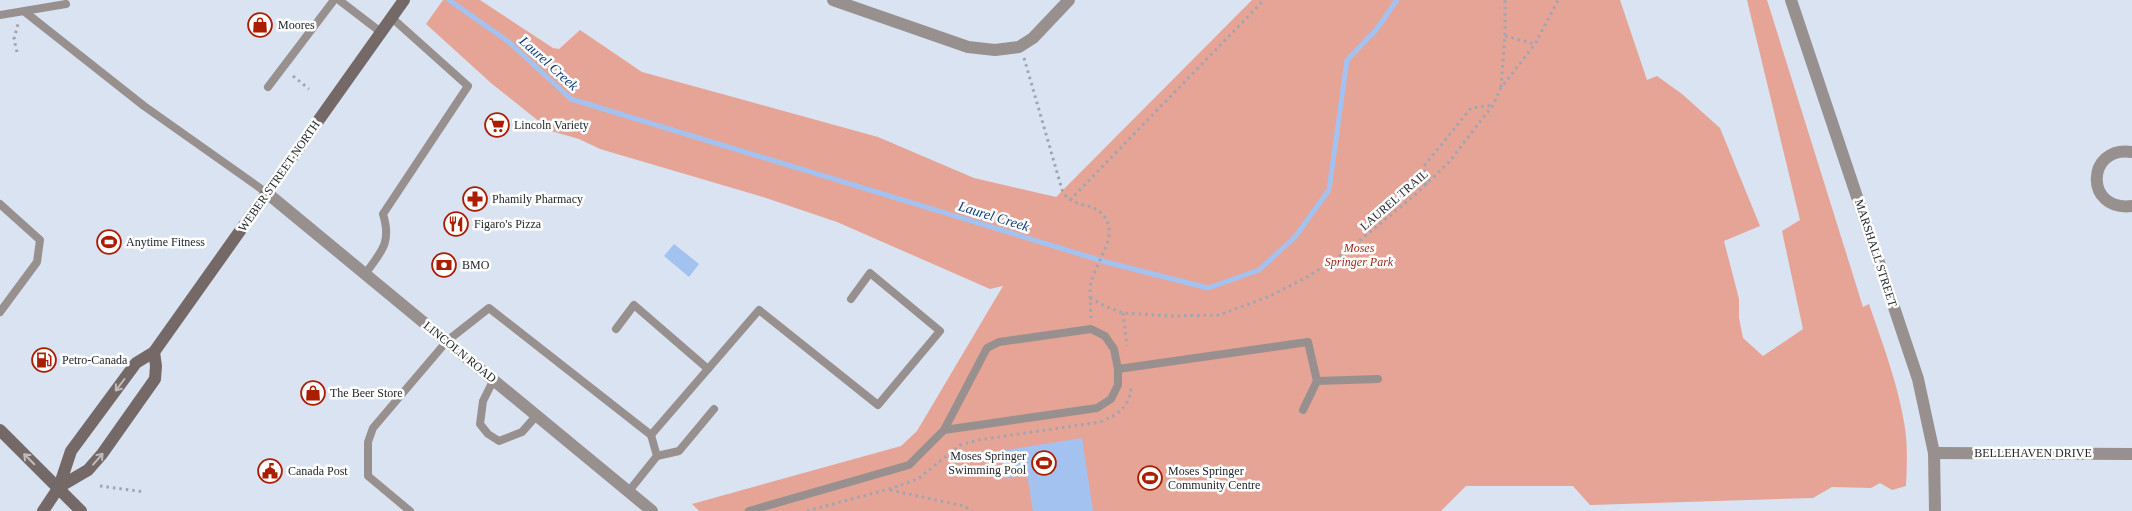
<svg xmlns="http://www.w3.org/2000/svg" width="2132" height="511" font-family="Georgia,serif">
<rect width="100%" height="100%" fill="#dae3f1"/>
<path fill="#e6a496" d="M443,0h37l73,48 6,1 21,-19 62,42 236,65 96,41 82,19 196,-197h368l27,80 10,-4 25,18 38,34 40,98 -36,15 15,58v19l4,20 20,18 40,-27 -21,-98 18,-11 -53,-220h20l96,307 6,-3c13,38 28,77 35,118 4,21 3,43 2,64l-14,4 -12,-7 -9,5 -39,-1 -19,11 -223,7 -17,-19h-107l-25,25h-742l-7,-7 209,-58 16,-15 86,-145 -13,3 -153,-67 -74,-25 -163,-48 -21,-10 -28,-8 -60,-48 -65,-59z"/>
<g fill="#a3c2f0">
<path d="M674,244l25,20 -10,13 -25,-21z"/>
<path d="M1082,438l11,73h-60l-6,-36 -23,3 -4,-27z"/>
</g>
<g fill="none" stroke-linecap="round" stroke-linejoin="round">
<path stroke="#a3c2f0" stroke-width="5" d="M449,0l60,42 62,57 535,163 102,26 51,-18 36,-33 34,-47 18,-130 29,-30 21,-30"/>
<g stroke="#9fa6b1" stroke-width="3" stroke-dasharray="2.5 4" stroke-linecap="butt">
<path d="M1505,36l30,8"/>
<path d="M17,52l-3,-13 4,-15"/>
<path d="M1024,58l39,135c13,15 27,10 37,19 23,20 -4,48 -9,71 -2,11 0,24 0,35"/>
<path d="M293,76l16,13"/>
<path d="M1501,87l4,-51v-36"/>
<path d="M1426,185l-2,-19 47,-58 22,-3"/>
<path d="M1070,200l194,-200"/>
<path d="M1090,298l15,8 18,7 49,3 47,-1 51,-19 37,-19 39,-25 70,-58 33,-32 44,-57 8,-17 34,-44 23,-44"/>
<path d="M1123,313l4,33"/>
<path d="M100,486l45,6"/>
<path d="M890,490l74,16 8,5"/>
<path d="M807,511l82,-22 29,-10 42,-34 18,-5 122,-18c17,-7 29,-14 31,-34"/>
</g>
<g stroke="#98908e" stroke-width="8">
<path d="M339,0l43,33"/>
<path d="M25,12l119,94 123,87"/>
<path d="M0,15l66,-11"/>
<path d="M268,87l66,-87"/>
<path d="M0,204l40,36 -3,22 -37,50"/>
<path d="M365,274c16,-22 27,-31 18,-60l85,-128 -76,-68"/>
<path d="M616,329l18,-24 74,64"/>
<path d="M1118,369l190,-27 9,39 -14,29"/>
<path d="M494,379l-11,22 -3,23 8,10 11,7 23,-9 15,-17"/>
<path d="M1317,381l61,-2"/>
<path d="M651,435l108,-125 119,95 62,-74 -70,-58 -19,26"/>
<path d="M629,491l28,-35 22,-5 35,-42"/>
<path d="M410,511l-42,-35v-34l5,-14 74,-87 42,-33 162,127 6,21"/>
<path d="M749,511l160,-46 35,-35 43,-82 12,-6 92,-13 14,7 9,13 4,20v16l-7,14 -14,9 -153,22"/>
</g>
<g stroke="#98908e" stroke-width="12">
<path d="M833,0l135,47 27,3 24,-3 14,-9 36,-38"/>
<path d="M1791,0l127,379 16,74 1,58"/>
<path d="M2132,152c-46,-7 -48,60 0,54"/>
<path d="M267,193l385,318"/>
<path d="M1934,453l198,1"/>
</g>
<g stroke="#746967" stroke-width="12">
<path d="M0,430l81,81"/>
<path d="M59,487l29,-17 14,-16 53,-75 1,-13 -2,-14"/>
<path d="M43,511l16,-24 12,-36 65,-88 18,-11 250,-352"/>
</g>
</g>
<defs><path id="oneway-shaft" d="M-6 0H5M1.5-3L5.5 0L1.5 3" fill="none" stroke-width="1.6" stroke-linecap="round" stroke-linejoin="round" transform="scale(1.25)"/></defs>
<g stroke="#c0bcbb">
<use href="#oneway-shaft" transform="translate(120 385) rotate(127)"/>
<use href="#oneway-shaft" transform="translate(29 459) rotate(-135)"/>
<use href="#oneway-shaft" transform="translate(98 459) rotate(-49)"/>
</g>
<defs>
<g id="shop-ring" transform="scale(1.25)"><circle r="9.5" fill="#fff" stroke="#ac1d00" stroke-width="1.5"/><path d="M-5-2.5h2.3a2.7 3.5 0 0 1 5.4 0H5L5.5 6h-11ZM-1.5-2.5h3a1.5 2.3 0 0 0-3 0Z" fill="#ac1d00"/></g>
<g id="supermarket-ring" transform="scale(1.25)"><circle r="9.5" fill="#fff" stroke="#ac1d00" stroke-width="1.5"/><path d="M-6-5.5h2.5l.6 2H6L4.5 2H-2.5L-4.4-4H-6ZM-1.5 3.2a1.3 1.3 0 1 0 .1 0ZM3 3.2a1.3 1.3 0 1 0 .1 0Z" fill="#ac1d00"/></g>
<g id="pharmacy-ring" transform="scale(1.25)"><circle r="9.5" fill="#fff" stroke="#ac1d00" stroke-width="1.5"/><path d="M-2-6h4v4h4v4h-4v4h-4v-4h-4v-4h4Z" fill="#ac1d00"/></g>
<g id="restaurant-ring" transform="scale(1.25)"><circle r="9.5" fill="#fff" stroke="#ac1d00" stroke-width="1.5"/><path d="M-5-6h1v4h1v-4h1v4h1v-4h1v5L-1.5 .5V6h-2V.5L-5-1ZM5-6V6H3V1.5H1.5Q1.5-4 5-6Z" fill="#ac1d00"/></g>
<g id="stadium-ring" transform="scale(1.25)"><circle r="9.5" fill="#fff" stroke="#ac1d00" stroke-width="1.5"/><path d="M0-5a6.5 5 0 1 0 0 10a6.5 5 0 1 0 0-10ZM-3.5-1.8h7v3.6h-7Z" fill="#ac1d00"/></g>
<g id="bank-ring" transform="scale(1.25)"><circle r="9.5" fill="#fff" stroke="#ac1d00" stroke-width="1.5"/><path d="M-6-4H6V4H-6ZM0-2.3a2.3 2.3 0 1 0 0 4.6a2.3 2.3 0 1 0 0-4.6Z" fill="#ac1d00"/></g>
<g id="fuel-ring" transform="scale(1.25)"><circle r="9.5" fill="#fff" stroke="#ac1d00" stroke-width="1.5"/><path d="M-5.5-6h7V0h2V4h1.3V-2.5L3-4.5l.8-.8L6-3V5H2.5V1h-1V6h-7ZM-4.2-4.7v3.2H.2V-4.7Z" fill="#ac1d00"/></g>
<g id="civic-ring" transform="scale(1.25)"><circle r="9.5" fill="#fff" stroke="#ac1d00" stroke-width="1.5"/><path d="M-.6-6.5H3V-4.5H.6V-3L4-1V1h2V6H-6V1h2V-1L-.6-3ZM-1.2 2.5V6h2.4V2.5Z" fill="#ac1d00"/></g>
</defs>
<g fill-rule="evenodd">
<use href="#shop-ring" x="260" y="25"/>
<use href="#supermarket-ring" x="497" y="125"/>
<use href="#pharmacy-ring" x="475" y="199"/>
<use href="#restaurant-ring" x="456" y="224"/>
<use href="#stadium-ring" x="109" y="242"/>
<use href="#bank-ring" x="444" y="265"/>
<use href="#fuel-ring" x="44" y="360"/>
<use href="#shop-ring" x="313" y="393"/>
<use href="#stadium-ring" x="1044" y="463"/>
<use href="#civic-ring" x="270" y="471"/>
<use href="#stadium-ring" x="1150" y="478"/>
</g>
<g text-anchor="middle" stroke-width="5" stroke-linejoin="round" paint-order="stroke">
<g font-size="12" fill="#22262a" stroke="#fff" text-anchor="start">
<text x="278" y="29">Moores</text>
<text x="514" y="129">Lincoln Variety</text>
<text x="492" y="203">Phamily Pharmacy</text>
<text x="474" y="228">Figaro's Pizza</text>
<text x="126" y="246">Anytime Fitness</text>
<text x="462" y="269">BMO</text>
<text x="62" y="364">Petro-Canada</text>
<text x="330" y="397">The Beer Store</text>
<text x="1026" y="460" text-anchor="end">Moses Springer<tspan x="1026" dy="14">Swimming Pool</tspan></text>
<text x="288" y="475">Canada Post</text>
<text x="1168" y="475">Moses Springer<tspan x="1168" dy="14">Community Centre</tspan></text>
</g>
<g font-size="12" fill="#22262a" stroke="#fff">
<text transform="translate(279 176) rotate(-55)" y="4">WEBER STREET NORTH</text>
<text transform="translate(1394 200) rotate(-41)" y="4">LAUREL TRAIL</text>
<text transform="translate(1876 253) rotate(72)" y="4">MARSHALL STREET</text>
<text transform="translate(460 352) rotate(39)" y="4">LINCOLN ROAD</text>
<text x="2033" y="457">BELLEHAVEN DRIVE</text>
</g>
<g font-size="12" font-style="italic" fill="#9b2915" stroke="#fff">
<text x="1359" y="252">Moses<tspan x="1359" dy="14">Springer Park</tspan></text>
</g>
<g font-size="14" font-style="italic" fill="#0c3d7f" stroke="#fff">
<text transform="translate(549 63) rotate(42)" y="5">Laurel Creek</text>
<text transform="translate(994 216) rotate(17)" y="5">Laurel Creek</text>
</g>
</g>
</svg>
